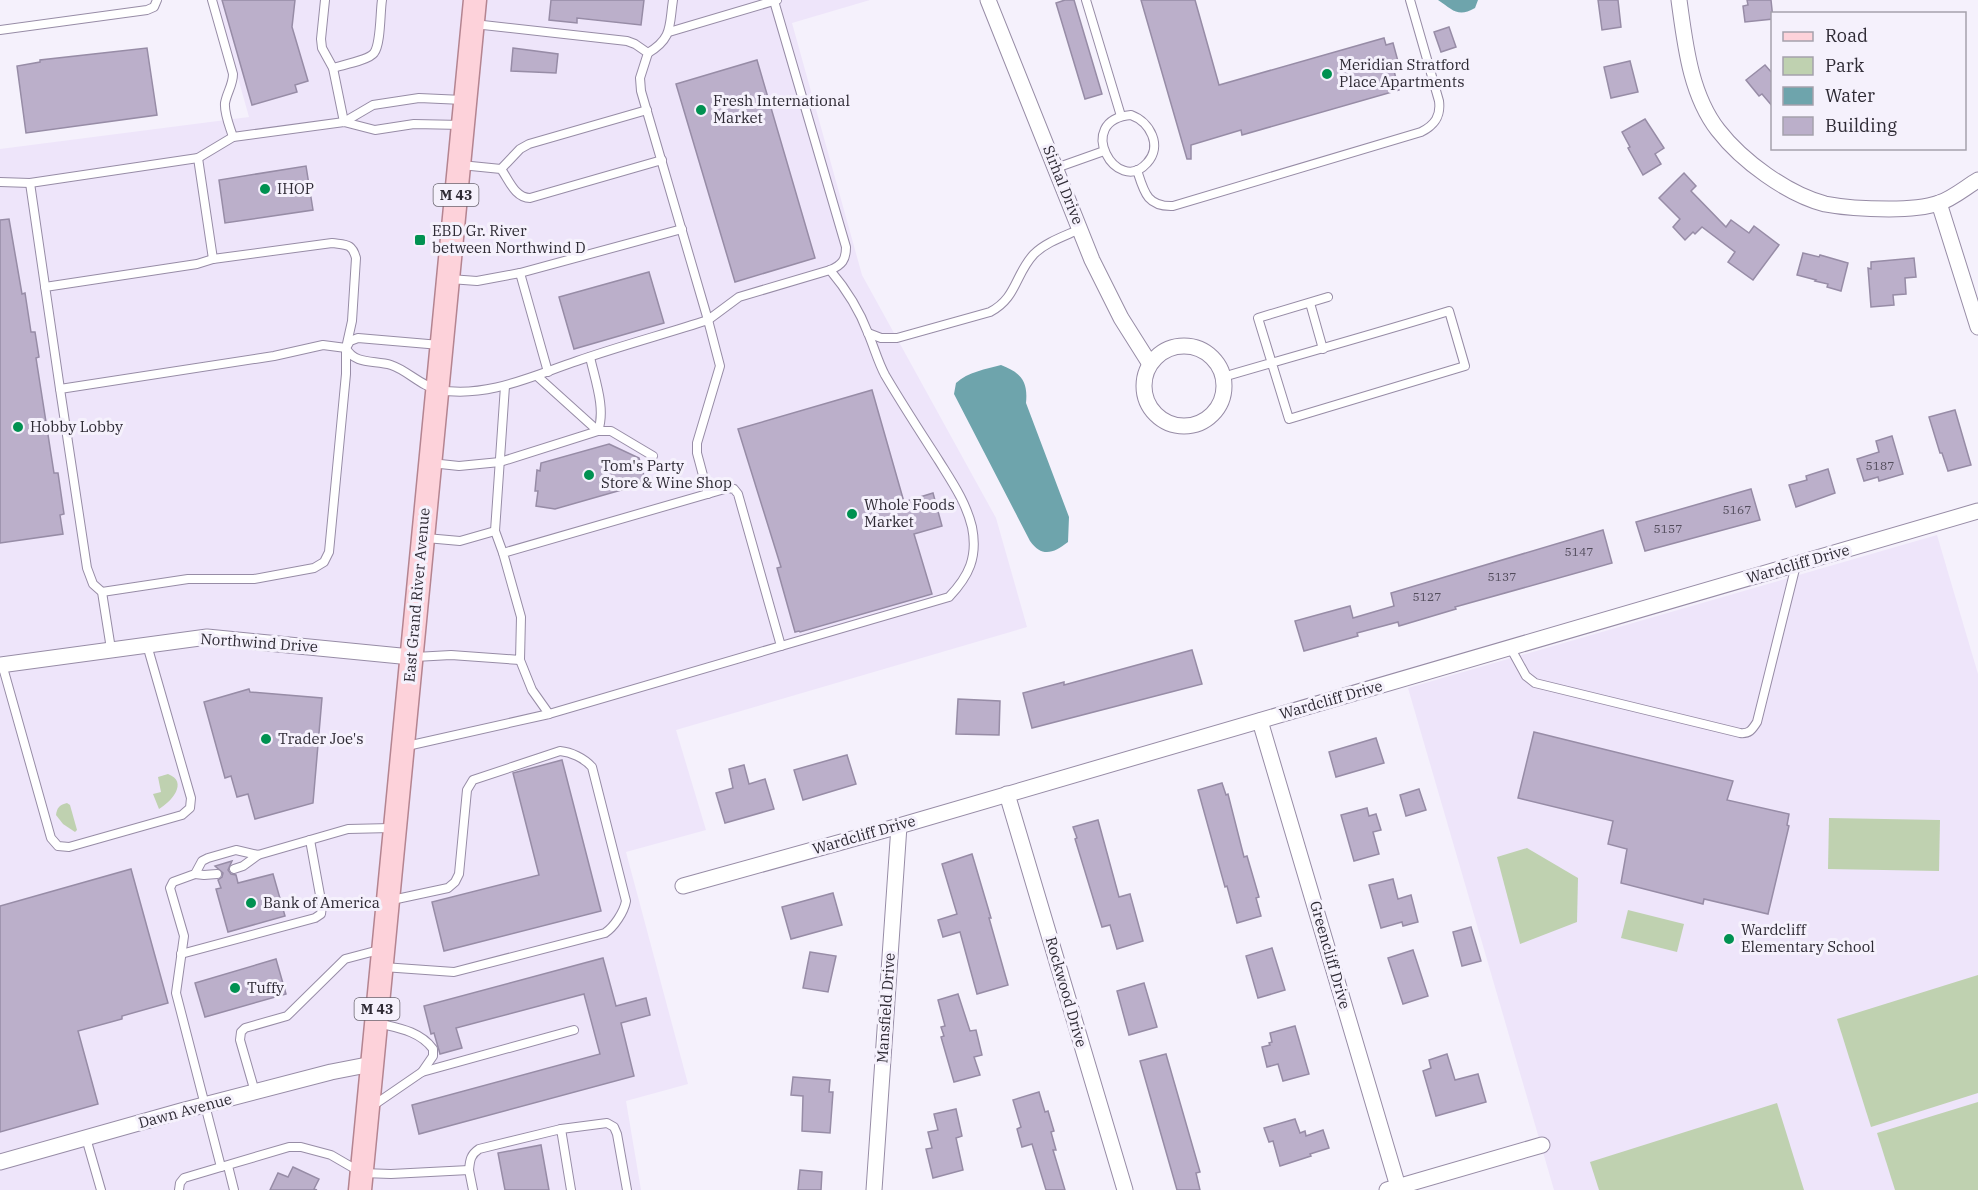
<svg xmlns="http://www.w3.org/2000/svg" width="1978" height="1190" font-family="'IBM Plex Serif',serif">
<rect width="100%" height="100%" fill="#f5f1fc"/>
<g fill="#eee5fa">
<path d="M216,0h654l-78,23 70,252 134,243 31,109 -351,103 30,100 -80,22 62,232 -62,17 15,89h-641v-1041l249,-32z"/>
<path d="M1937,535l41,139v516h-424l-146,-502z"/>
</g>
<g fill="#bfd1b0">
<path d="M168,774c21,8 3,28 -9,35l-6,-15 8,-2 -3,-15z"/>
<path d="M67,803l3,2 7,25 -2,2 -12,-8 -7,-9c1,-8 4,-10 11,-12z"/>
<path d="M1829,818l111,2 -1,51 -111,-2z"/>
<path d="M1527,848l51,30 -1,44 -57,22 -23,-87z"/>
<path d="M1628,910l56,14 -7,28 -56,-14z"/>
<path d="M1978,975v118l-107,34 -34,-108z"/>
<path d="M1978,1102v88h-83l-18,-57z"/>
<path d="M1777,1103l27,87h-205l-9,-28z"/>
</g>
<g fill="#6ea4ac">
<path d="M1438,0h40l-3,8c-17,10 -22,2 -37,-8z"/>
<path d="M1001,365c21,8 27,17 25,38l43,114 -1,25c-14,11 -26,16 -38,-1l-76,-147 2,-11c12,-11 30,-14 45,-18z"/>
</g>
<g fill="#bbafca" stroke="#978ca6" stroke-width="1.5">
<path d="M222,0h73l-3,27 16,54 -13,4 2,7 -45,13z"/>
<path d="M551,0h93l-3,25 -64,-7v5l-28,-3z"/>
<path d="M1065,0h9l28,94 -17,5 -29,-96z"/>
<path d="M1141,0h54l24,85 165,-47 2,7 7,-2 6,22 -6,2 6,23 -157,45 -1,-5 -50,15v14h-4z"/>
<path d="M1598,0h20l3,27 -19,3z"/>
<path d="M1747,0h24l2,19 -28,3 -2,-16 5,-1z"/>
<path d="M1449,27l7,20 -15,5 -7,-20z"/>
<path d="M147,48l10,67 -131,18 -9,-67 23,-4v-2z"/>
<path d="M513,48l45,6 -2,19 -45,-2z"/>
<path d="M757,60l58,198 -80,24 -59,-198z"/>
<path d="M1630,61l8,31 -27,6 -7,-31z"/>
<path d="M1765,65l8,9v33l-11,-13 -3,2 -13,-16z"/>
<path d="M1645,119l19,29 -9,6 6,10 -18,11 -15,-27 2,-1 -8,-15z"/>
<path d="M306,166l7,44 -88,13 -6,-43z"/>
<path d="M1684,173l12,13 -5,5 35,36 5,-7 18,13 5,-7 25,19 -26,35 -25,-18 7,-10 -33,-25 -7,7 -2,-2 -8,8 -12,-13 7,-8 -21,-21z"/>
<path d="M9,219l13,75 3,-1 6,39h4l4,25 -3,1 18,115h4l6,41 -4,1 3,19 -63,9v-323z"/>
<path d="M1803,253l16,4 1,-2 28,8 -7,28 -14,-4 1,-3 -13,-3 1,-1 -19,-5z"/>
<path d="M1914,258l2,19 -11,1 1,16 -13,1 1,10 -23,2 -3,-39 3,1v-7z"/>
<path d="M649,272l15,51 -90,26 -15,-52z"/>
<path d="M872,390l32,112 29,-9 9,33 -28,8 18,60 -132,38 -1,-1 -4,1 -18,-64 4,-1 -43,-138z"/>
<path d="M1955,410l16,55 -23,6 -6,-18h-2l-11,-36z"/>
<path d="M1892,436l11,38 -24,7 -1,-4 -14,4 -7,-22 22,-7 -3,-11z"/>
<path d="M609,444l30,14 7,25 -91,26 -19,-3 2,-15h-3l2,-21 3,1 1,-8z"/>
<path d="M1828,469l7,24 -39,14 -7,-22 18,-5 -1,-4z"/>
<path d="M1751,489l9,31 -115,31 -9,-29z"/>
<path d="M1603,530l9,33 -157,44 1,2 -57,17 -1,-4 -41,11 1,3 -54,15 -9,-30 55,-15 3,12 41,-12 -3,-13z"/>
<path d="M1192,650l10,34 -170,44 -9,-35 41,-11v3z"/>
<path d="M249,689l1,3 72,6 -9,105 -58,16 -7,-25 -11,3 -6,-21 -6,2 -21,-76z"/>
<path d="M958,699l42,2 -1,34 -43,-1z"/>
<path d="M1534,732l199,49 -6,19 62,14 -2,11 2,1 -21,88 -64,-15 -1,5 -82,-21 6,-34 -19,-5 5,-23 -95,-23z"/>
<path d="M1376,738l8,25 -48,14 -7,-25z"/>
<path d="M847,755l9,29 -53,16 -9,-30z"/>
<path d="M562,760l39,151 -157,40 -12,-49 107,-27 -26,-102z"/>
<path d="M744,765l5,19 16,-5 9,30 -49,14 -9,-30 17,-5 -4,-19z"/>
<path d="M1222,783l4,12 2,-1 16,63 3,-1 12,41 -3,1 5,18 -24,7 -10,-37 -2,1 -27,-97z"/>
<path d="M1419,789l7,21 -20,6 -6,-21z"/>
<path d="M1367,808l2,8 7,-2 5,16 -8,2 6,22 -25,7 -13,-46z"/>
<path d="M1098,820l21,77 11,-3 13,47 -26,8 -7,-24 -8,2 -27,-88 2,-1 -4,-11z"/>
<path d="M972,854l19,64h-2l19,67 -31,9 -17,-62 -17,5 -5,-17 19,-6 -15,-50z"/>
<path d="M232,861l-4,9 3,4 5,1 2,8 35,-9 12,42 -57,16 -12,-43 5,-1 -3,-8 4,-3 1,-4 -8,-7z"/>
<path d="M131,869l37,134 -46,13v3l-44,12 20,73 -98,28v-226z"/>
<path d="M1393,879l5,20 13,-4 7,27 -15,4 -1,-4 -21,6 -12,-43z"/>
<path d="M833,893l9,32 -51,14 -9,-32z"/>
<path d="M1471,927l10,34 -19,5 -9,-34z"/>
<path d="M1272,948l13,42 -27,8 -12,-42z"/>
<path d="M1413,950l15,46 -25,8 -15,-46z"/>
<path d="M810,952l26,4 -8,36 -25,-4z"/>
<path d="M603,958l13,48 30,-8 4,17 -29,8 13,53 -215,58 -7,-29 188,-51 -16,-60 -128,34 6,20 -22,6 -6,-21 -3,1 -7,-28z"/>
<path d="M276,959l10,35 -81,23 -10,-34z"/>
<path d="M1144,983l13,44 -28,8 -12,-44z"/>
<path d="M958,994l12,37 6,-1 6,25 -8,2 6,18 -26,7 -13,-45 3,-1 -3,-9 4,-1 -7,-26z"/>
<path d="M1295,1026l14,48 -26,7 -5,-17 -11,3 -5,-20 8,-2 -1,-2 3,-1 -2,-9z"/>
<path d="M1166,1054l34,118 -4,1 4,17h-23l-37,-129z"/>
<path d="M1447,1054l8,26 23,-6 8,28 -50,14 -13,-45 8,-3 -2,-8z"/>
<path d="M793,1077l37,3 -1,12h4l-3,41 -28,-2 1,-35 -12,-1z"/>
<path d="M1039,1092l6,20 3,-1 6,20 -3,1 5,18h-3l12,40h-19l-14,-46 -10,3 -5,-18 4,-2 -8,-27z"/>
<path d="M956,1109l6,27 -6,2 7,32 -30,8 -7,-29 6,-1 -4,-16 10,-2 -4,-16z"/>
<path d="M1295,1119l5,14 5,-2 1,5 17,-6 6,18 -19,6 1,2 -31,10 -7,-25 -4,1 -5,-14z"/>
<path d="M541,1145l8,45h-44l-7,-37z"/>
<path d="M293,1167l26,12 -5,10 3,1h-47l8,-17 10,4z"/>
<path d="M800,1170l22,2 -1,18h-23z"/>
</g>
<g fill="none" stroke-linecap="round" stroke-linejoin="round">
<g stroke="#978ca6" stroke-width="10">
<g id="lane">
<path d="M212,0l21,74c0,11 -6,18 -8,29 -1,11 5,24 8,34"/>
<path d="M325,0l-4,39 1,9 11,20 11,54"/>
<path d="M1086,0l35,116"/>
<path d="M474,24l153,17 8,3 13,9 -8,25 1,13 67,229 31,-23 91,-27c12,-5 16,-10 16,-23l-72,-246"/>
<path d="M0,30l147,-20 7,-3 3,-7"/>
<path d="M669,32l108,-32"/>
<path d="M648,53c25,-15 21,-27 25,-53"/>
<path d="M333,68c9,-3 36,-8 41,-15 7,-9 6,-41 8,-53"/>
<path d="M1131,115c19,7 32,31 16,48 -30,34 -74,-43 -16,-48z"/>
<path d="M344,122l29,-17 46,-7 44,2"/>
<path d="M461,165l40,4c8,11 14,29 29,29l132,-38"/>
<path d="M1056,168l48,-17"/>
<path d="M501,169l19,-20 9,-5 118,-34"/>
<path d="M1137,170c7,22 10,37 36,36l248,-74c14,-7 20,-16 18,-31l-29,-101"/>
<path d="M0,182l30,1 168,-25 35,-21 111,-15 31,8 39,-6 48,1"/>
<path d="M30,183l30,206"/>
<path d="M520,273l28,99"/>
<path d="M450,279l27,2 43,-8 162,-44"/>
<path d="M45,287l152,-23 16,-5"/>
<path d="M1310,303l13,46"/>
<path d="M868,333l13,5h16l93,-26c27,-14 25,-38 44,-58 12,-12 31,-18 46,-25"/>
<path d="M440,345l-82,-7 -8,3 -4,7c9,17 28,12 45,17 16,5 31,22 48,25 49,8 93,-14 138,-29 43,-15 88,-27 131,-41l12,46 -23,77v10l11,41"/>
<path d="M537,376l61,55h13l42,25"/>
<path d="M1223,377c75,-22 151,-43 226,-66l16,55 -176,53 -31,-101 70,-21"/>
<path d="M431,463l28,3 41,-4 98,-31c8,-22 -3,-51 -8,-74"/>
<path d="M426,538l34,3 35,-10"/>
<path d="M503,553l-8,-22 10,-145"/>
<path d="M102,592l86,-13h66l60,-11 10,-6 5,-10 17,-178v-26l6,-27 4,-63c-4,-15 -10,-13 -24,-15l-119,16 -15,-101"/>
<path d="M781,646l168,-49c20,-21 29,-40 23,-70 -6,-25 -20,-45 -33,-66 -18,-28 -37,-57 -54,-86 -7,-13 -11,-28 -17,-42 -9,-24 -22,-44 -38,-63"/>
<path d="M1510,647l16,29 9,7 205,50c9,1 12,-3 17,-11l39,-157"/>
<path d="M111,649l-9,-57 -9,-8 -6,-16 -27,-179 214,-33 49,-11 23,3"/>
<path d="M520,660l12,30 17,24"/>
<path d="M2,664l49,174 7,8 11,1 113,-32 8,-7 1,-10 -44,-153"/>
<path d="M407,746l142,-32 232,-68 -43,-152 -4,-5 -6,-1 -225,65 18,64 -1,43 -69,-5 -36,2"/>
<path d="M391,828l-43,1 -90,26 -22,-5 -28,8 -6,3 -7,13 -22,8 -3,6 14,48 -8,57 45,174 68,-20h12l30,8 31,18 29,1 78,-4 4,20"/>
<path d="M234,869l9,-3 15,-11"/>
<path d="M195,874l9,1 13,-1"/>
<path d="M181,954l134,-36 6,-4 1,-8 -12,-66"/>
<path d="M383,967l71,5 151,-39c9,-6 19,-21 21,-32l-34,-134c-8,-9 -21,-15 -32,-16l-87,29 -6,10 -8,84 -4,8 -7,6 -56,12"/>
<path d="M377,1023c21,5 43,8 56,26v7l-11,16"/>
<path d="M255,1092l-15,-52 1,-8 4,-4 42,-12 58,-57 34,-9"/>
<path d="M371,1107l51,-35 152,-42"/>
<path d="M561,1129l46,-6 7,4 3,7 10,56"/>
<path d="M86,1138l15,52"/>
<path d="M228,1166l6,24"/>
<path d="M469,1170c1,-9 1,-15 10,-21l82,-20 10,61"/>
<path d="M179,1190l1,-7 4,-5 37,-11"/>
</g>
</g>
<g stroke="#978ca6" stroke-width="17">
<g id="street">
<path d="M988,0l104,260 29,58 29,46"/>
<path d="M1679,0c6,43 11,94 39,130 24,31 69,64 107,74 21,4 43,5 64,5 16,0 35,-1 50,-6 13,-4 27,-16 39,-23"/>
<path d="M1939,203l39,124"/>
<circle cx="1184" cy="386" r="40"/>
<path d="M0,665l207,-28 204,20"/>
<path d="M1260,721l139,469"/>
<path d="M1007,794l118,396"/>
<path d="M683,886l216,-60 1079,-315"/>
<path d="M0,1162l181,-51 150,-39 41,-8"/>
<path d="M874,1190l25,-364"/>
<path d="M1387,1190l155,-45"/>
</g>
</g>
<g stroke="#b48490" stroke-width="25">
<path id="primary" d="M360,1190l115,-1190"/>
</g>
<use href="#lane" stroke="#fff" stroke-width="8"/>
<use href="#street" stroke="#fff" stroke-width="15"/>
<use href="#primary" stroke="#fdd2da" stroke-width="22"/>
</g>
<g fill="#009151" stroke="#f5f1fc" stroke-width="2">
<circle cx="1327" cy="74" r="6"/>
<circle cx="701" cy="110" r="6"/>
<circle cx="265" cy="189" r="6"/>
<rect x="414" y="234" width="12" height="12" rx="3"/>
<circle cx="18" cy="427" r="6"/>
<circle cx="589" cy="475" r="6"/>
<circle cx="852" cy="514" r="6"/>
<circle cx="266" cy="739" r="6"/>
<circle cx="251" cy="903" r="6"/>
<circle cx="1729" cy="939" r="6"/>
<circle cx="235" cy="988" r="6"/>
</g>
<g text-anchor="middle" stroke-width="6" stroke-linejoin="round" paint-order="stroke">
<g font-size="12" fill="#514b5a">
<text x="1880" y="470">5187</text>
<text x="1737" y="514">5167</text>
<text x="1668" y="533">5157</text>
<text x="1579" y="556">5147</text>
<text x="1502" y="581">5137</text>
<text x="1427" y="601">5127</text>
</g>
<g fill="#f5f1fc" stroke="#6a6670" stroke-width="1.5">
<rect x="433.5" y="184" width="45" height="22" rx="4.5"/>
<rect x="354.5" y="998" width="45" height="22" rx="4.5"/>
</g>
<g font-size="14" font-weight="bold" fill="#2e2a34">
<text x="456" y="200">M 43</text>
<text x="377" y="1014">M 43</text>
</g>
<g font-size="15" fill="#2e2a34" stroke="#f5f1fc" text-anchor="start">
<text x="1339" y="70">Meridian Stratford<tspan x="1339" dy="17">Place Apartments</tspan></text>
<text x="713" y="106">Fresh International<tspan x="713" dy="17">Market</tspan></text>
<text x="277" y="194">IHOP</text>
<text x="432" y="236">EBD Gr. River<tspan x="432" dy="17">between Northwind D</tspan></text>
<text x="30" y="432">Hobby Lobby</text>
<text x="601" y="471">Tom's Party<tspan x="601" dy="17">Store &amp; Wine Shop</tspan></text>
<text x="864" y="510">Whole Foods<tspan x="864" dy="17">Market</tspan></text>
<text x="278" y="744">Trader Joe's</text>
<text x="263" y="908">Bank of America</text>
<text x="1741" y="935">Wardcliff<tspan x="1741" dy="17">Elementary School</tspan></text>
<text x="247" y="993">Tuffy</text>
</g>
<g font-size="15" fill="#2e2a34" stroke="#f5f1fc">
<text transform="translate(1063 185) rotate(68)" y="5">Sirhal Drive</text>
<text transform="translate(1798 564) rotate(-16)" y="5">Wardcliff Drive</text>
<text transform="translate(417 595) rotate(-85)" y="5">East Grand River Avenue</text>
<text transform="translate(259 643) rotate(4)" y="5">Northwind Drive</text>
<text transform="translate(1331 700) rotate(-16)" y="5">Wardcliff Drive</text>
<text transform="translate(864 835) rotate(-16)" y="5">Wardcliff Drive</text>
<text transform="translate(1330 955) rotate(74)" y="5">Greencliff Drive</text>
<text transform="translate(1066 992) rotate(74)" y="5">Rockwood Drive</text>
<text transform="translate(886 1008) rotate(-86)" y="5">Mansfield Drive</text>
<text transform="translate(185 1111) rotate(-15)" y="5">Dawn Avenue</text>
</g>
</g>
<rect x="1771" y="12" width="195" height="138" fill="#f5f1fc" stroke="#a5a1ac" stroke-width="1.5"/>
<rect x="1783" y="32" width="30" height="9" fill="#fdd2da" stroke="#a5a1ac" stroke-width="1.5"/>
<text x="1825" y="42" font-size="18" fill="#2e2a34">Road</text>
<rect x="1783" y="57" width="30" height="18" fill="#bfd1b0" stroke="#a5a1ac" stroke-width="1.5"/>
<text x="1825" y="72" font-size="18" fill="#2e2a34">Park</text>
<rect x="1783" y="87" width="30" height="18" fill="#6ea4ac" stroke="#a5a1ac" stroke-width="1.5"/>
<text x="1825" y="102" font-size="18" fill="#2e2a34">Water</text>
<rect x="1783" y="117" width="30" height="18" fill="#bbafca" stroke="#a5a1ac" stroke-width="1.5"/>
<text x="1825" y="132" font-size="18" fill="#2e2a34">Building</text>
</svg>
